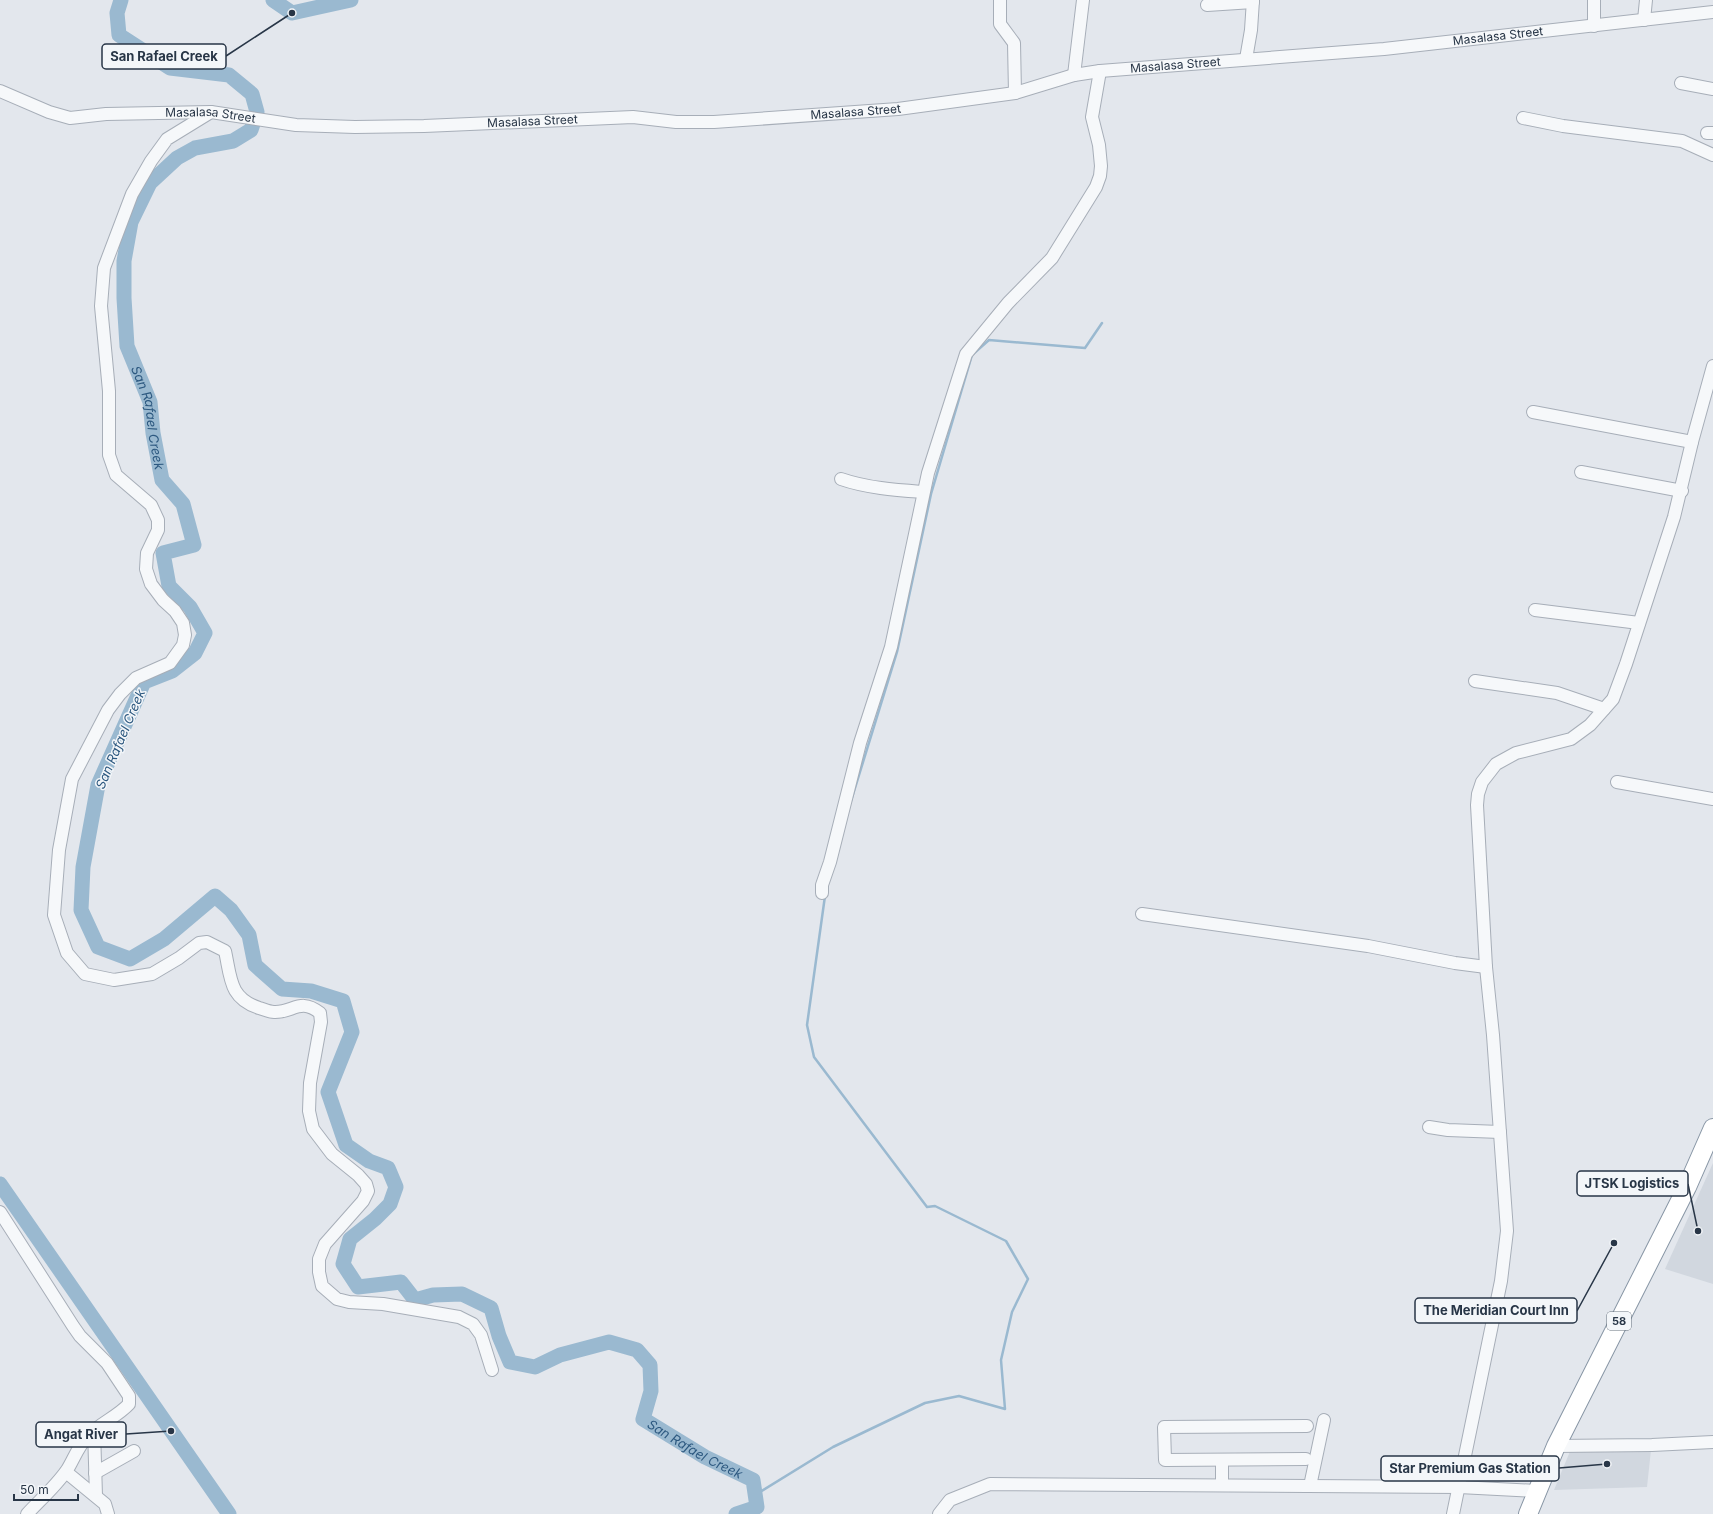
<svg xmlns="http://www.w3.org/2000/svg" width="1713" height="1514" font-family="Inter,sans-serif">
<rect width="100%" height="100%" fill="#e3e7ed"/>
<g fill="#d1d7df">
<path d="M1713,1163v121l-48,-15z"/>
<path d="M1571,1449l80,1 -4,37 -93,3z"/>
</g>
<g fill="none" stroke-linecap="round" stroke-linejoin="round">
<g stroke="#9ab9d0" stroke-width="2.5">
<path d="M851,801l46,-149 34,-158 41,-139 17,-15 96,8 17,-25"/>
<path d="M755,1495l78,-48 92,-44 34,-7 46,13 -4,-49 11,-48 16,-33 -22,-38 -71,-35 -8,1 -113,-150 -7,-32 18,-129"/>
</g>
<g stroke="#9ab9d0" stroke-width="15">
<path id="s1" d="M121,0l-4,13 2,22 51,33 59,7 23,19 5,18 -6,18 -18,11 -38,7 -18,10 -27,25 -19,39 -7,39v37l3,48 23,56 3,31 9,47 21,24 11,41 -31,8 6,33 21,21 15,26 -10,20 -23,18 -28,11 -46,103 -15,82 -2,43 17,37 32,12 34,-20 51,-43 16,14 18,25 6,30 27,24 29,2 32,10 9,31 -24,60 18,53 23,16 19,7 8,19 -6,17 -15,15 -25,20 -7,25 15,23 43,-5 14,18 18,-5 29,-1 29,14 8,28 11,26 25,5 25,-12 49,-13 28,8 13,15 1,26 -8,28 62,38 48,23 4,27 -21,7"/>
<path d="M273,0l19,13 59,-13"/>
<path d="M0,1184l229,330"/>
</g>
<g stroke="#a7aeb8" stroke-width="14">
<g id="minor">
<path d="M1000,0v24l14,19 1,50"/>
<path d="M1207,5l46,-3"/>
<path d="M1644,20l2,-20"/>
<path d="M1594,26v-26"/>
<path d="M1246,59l5,-29 2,-30"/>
<path d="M1074,75l9,-75"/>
<path d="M1681,83l32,6"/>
<path id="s2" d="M0,91l49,21 21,6 36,-4 105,-2 85,13 59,2 69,-1 209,-9 43,5h38l184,-13 117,-16 59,-18 26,-4 284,-22 329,-37"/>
<path d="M211,112l-44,27 -16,22 -19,33 -28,74 -3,38 8,85v64l7,20 35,30 7,15v10l-11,23 -1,16 5,15 12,16 12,11 8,12 2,12 -2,10 -13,18 -34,15 -16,16 -12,16 -36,69 -13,71 -5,65 13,38 18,21 29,6 38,-6 27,-16 20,-15 8,-1 18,9c6,27 4,47 34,57 4,1 10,4 15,4 19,1 26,-15 46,1l1,9 -11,61 -1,28 4,18 19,25 26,21 8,9 2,7 -5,10 -38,43 -6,15v13l3,14 15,13 12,3 34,2 76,13 14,7 8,11 11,35"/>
<path d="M1523,118l40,8 119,15 31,14"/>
<path d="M1707,133h6"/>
<path d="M1533,412l159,30"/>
<path d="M1581,472l101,19"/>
<path d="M841,479c26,9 55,11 82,13"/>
<path d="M1535,610l104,13"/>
<path d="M1475,681l82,12 47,16"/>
<path d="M1617,782l96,17"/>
<path d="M822,893v-8l8,-23 30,-119 31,-96 37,-174 38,-119 42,-51 44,-45 44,-71 4,-11 1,-10 -2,-21 -7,-28 8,-46"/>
<path d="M1142,914l226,32 87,17 31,4"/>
<path d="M1429,1127l19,3 52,2"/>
<path d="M0,1212l73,114 7,10 27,27 22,33v8c-12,13 -29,19 -41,32 -10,10 -14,23 -21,34 -11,16 -27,30 -40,44"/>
<path d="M94,1430l2,66"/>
<path d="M1556,1446l96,-1 61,-3"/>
<path d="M1306,1459l-141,1 -1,-33 143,-1"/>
<path d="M66,1472l39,32 3,10"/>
<path d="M95,1473l39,-22"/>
<path d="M1222,1485v-25"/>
<path d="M1310,1486l14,-66"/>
<path d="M939,1514l11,-14 40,-16 469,3 78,4"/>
<path d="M1453,1514l48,-233 6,-50 -14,-196 -7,-68 -9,-162 1,-11 4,-12 14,-18 20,-11 55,-14 19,-14 23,-26 13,-35 48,-147 18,-75 21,-76"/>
</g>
</g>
<g stroke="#8896a5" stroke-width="20">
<path id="highway" d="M1528,1514l28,-68 131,-259 26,-59"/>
</g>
<use href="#minor" stroke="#f6f8fa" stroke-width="12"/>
<use href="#highway" stroke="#fff" stroke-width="18"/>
</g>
<g text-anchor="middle" stroke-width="3" stroke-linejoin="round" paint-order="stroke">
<rect fill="#f3f6f9" stroke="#65707c" stroke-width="1" x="1607" y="1312" width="24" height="18" rx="3"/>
<g font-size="11" font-weight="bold" fill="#283647">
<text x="1619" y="1325">58</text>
</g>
<g font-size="12" fill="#283647" stroke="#f3f6f9">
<text dy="4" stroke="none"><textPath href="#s2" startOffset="1511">Masalasa Street</textPath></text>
<text dy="4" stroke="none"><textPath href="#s2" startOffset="1187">Masalasa Street</textPath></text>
<text dy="4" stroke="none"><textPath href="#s2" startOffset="863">Masalasa Street</textPath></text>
<text dy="4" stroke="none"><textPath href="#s2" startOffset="216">Masalasa Street</textPath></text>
<text dy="4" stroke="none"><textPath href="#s2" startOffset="539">Masalasa Street</textPath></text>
</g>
<g font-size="13" font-style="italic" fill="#2d5980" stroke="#f3f6f9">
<text dy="5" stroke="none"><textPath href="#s1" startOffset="584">San Rafael Creek</textPath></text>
<text transform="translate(120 739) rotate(-67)" y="5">San Rafael Creek</text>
<text dy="5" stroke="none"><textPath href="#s1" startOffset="2349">San Rafael Creek</textPath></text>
</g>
</g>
<path fill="none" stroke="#283647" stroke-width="1.5" d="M292 13L226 56M1698 1231L1688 1184M1614 1243L1577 1311M171 1431L126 1434M1607 1464L1559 1468"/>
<g fill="#283647" stroke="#f3f6f9" stroke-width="1.5">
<circle cx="292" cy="13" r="4"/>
<circle cx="1698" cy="1231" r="4"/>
<circle cx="1614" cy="1243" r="4"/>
<circle cx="171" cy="1431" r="4"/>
<circle cx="1607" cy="1464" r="4"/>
</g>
<g fill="#f3f6f9" stroke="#283647" stroke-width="1.5">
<rect x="102" y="44" width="124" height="25" rx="4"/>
<rect x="1577" y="1171" width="111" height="25" rx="4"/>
<rect x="1415" y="1298" width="162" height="25" rx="4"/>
<rect x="36" y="1422" width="90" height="25" rx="4"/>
<rect x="1381" y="1456" width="178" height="25" rx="4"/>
</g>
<g font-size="13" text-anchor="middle" font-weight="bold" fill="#283647">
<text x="164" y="61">San Rafael Creek</text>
<text x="1632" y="1188">JTSK Logistics</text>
<text x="1496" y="1315">The Meridian Court Inn</text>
<text x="81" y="1439">Angat River</text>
<text x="1470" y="1473">Star Premium Gas Station</text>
</g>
<path d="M14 1494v6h64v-6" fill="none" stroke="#283647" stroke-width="2"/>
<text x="20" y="1494" font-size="12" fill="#283647" stroke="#f3f6f9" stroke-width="3" paint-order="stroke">50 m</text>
</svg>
